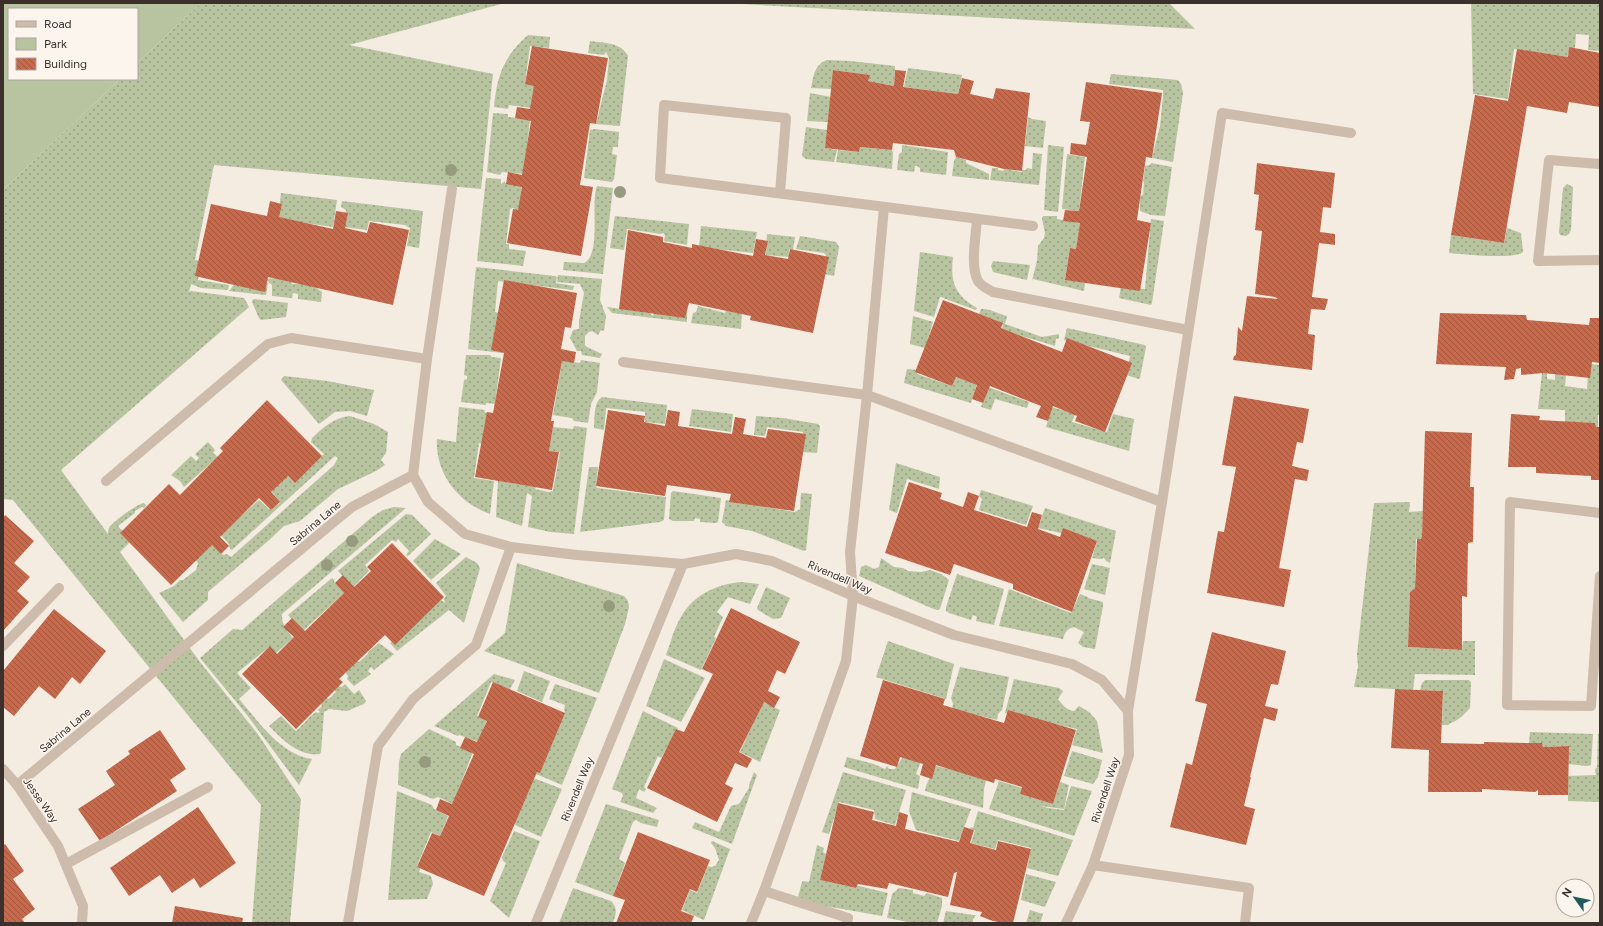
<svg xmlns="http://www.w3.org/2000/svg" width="1603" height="926" font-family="Figtree,sans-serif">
<defs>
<pattern id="grass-dots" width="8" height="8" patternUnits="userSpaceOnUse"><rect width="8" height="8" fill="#b8c4a0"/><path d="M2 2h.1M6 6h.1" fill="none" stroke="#97a083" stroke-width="1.8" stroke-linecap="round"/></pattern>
<pattern id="building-back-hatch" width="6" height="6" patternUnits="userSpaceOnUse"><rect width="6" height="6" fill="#c8694b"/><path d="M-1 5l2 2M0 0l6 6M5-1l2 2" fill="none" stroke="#a4573f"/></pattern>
</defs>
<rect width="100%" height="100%" fill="#f4ebe1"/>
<g fill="url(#grass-dots)">
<path d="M201,3h304l-156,42 144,29 -12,115 -267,-24 -19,95 5,1 -2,19 31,5 -1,5 -27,-2 -10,-4 -2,8 2,-1 53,7 5,9 -188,163 47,64c0,-2 0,-4 1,-6 3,-6 28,-24 35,-25l2,2 -2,3 -2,-1 -7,4v2l-17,13 13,15 -11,11 80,110 57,71 44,66 -11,124h-38l9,-118 -248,-305 -10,-1v-309l117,-111h17v-16z"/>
<path d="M723,3h446l26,26z"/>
<path d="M1471,3h129v48l-12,-1 1,-15 -13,-1 -1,14h-6l-1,9 -54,-8 -6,50 -35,-5z"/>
<path d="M528,35l22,2 -1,11 -19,-2 -5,37 10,-3 -3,28 -23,-3 -1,4 -14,-2c3,-31 9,-50 34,-72z"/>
<path d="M590,41c14,2 31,1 38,15l-8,70 -24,-2 11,-44 2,-22 -3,-6 -2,3 -16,-2z"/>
<path d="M827,60l23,1 45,5 -1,20 -26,-5 1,-6 -35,-5 -2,19 -21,-1c3,-13 3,-23 16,-28z"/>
<path d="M908,68l54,7 -4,19 -54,-7z"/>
<path d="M1111,74l67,6 3,4 2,9 -10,69 -21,-4 8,-32 3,-29v-7l-54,-6z"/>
<path d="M810,93l21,4 -3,25 -21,-1z"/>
<path d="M493,113l15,1v3l22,2 -6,55 -22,-2 -2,3 -13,-3z"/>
<path d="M1028,117l4,2 14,2 -3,27 -18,-2z"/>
<path d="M806,127l21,3 -2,18 12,2 -3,12 -28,-3 -4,-3z"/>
<path d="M595,129l24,3 -1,15h-5l-1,7 5,1 -3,24 -2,3 -28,-4 6,-48z"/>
<path d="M902,145l46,7 -2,23 -26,-3v-4l-3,-2h-2l-1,6 -16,-2 -1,-1 2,-15 3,-2z"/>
<path d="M1048,145l16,2 -6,65 -14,-2z"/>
<path d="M860,147l32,3 1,3 -1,16 -56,-7 2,-12 21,2z"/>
<path d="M1033,153l9,1 -3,31 -49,-5 2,-12h6v2l5,1 1,-2 18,3v-2h4l1,-2 5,1z"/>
<path d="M1067,154l18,3 -6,54 -17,-2z"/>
<path d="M956,157l10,3v3l23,11v6l-37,-4 2,-15z"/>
<path d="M1151,163l21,4 -7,49 -14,-1 -11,-4v-15l3,-1 1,-13 -1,-1 2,-15 5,-1z"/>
<path d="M486,178l15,1v5l4,-3v2l17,2 -3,28 -6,-5 -3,1 -4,35h3v5l17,2 -3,15 -46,-5z"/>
<path d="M1567,184l6,3 -2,43 -2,4 -3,2 -6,-1 -1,-3 4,-44z"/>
<path d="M597,186l16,2 -10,86 -40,-4 1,-8 20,1c18,-9 6,-60 13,-77z"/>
<path d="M281,193l56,7 -4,27 -55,-8z"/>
<path d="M342,201l81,10 -4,37 -12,-2 3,-18 -5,-3 -36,-4 -2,9 -23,-3 2,-17 -5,-3z"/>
<path d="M615,216l74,8 -2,21 -23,-4 1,-6 -2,-2 -2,1 -34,-5 -3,21 -14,-2z"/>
<path d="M1043,216h14v3l23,4 -4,26 -6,-1 -5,31 20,4 -1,8 -51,-12 -1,2 5,-20 1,-15 6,-8 1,-5 -3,-14z"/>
<path d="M1151,219l13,2 -12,82 -1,2 -32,-7 2,-11 24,2z"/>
<path d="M701,226l56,6 -4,21 -54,-6z"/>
<path d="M1507,228l14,5 2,19c-9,8 -60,2 -74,1l2,-18 53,8z"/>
<path d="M767,234l28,3 -2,13 -4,-1v8l-23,-2z"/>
<path d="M800,236l36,6 3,5 -5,29 -10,-2 2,-19 -2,-2 -28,-4z"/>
<path d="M920,252l33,5c-3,26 2,38 24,51l-1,2 -28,-10 -1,-1h-3l1,-1 -5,-1 -6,20 -20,-6z"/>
<path d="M993,261l37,4 -3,15 -34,-8 -2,-6z"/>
<path d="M476,267l79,9 2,1 -1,6 18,3 -1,4 -75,-9 -3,31 4,1 3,40 -34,-4z"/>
<path d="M558,275l44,4 -2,21 6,16 -2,15 -3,-1 -3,5 -6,-4 -3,1 -4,4v10l17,8 -2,4 -18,-3 -1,-4h-4l-7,-13 3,-8 6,-1v-8l5,-28 -4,-9 -23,-2z"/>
<path d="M276,278l15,2 1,4h12l6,-1 12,9 -1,10 -23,-3v-5l-5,-1 -1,5 -20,-2v-11l-5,-4v-2z"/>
<path d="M237,281l19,3 12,-1 -2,12 -37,-4z"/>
<path d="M253,299l35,4 -2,14 -25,3 -2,-2 -7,-16z"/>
<path d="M698,306l27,7 1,-4 16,2 -1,18 -50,-6 2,-10 3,-1z"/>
<path d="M607,307l42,6 4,3 2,-7 32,3v10l-75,-9z"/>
<path d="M981,309c7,-1 18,5 26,7l-2,8 37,13 17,-3v4l-3,1 -1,7 -53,-16 1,-7 -24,-9z"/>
<path d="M913,316l20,6 -8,26 -15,-4z"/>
<path d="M1067,328l78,17 1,2 -6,31 -1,1 -13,-4 4,-19 -66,-16z"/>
<path d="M466,355h24l2,2 9,1 -6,46 -9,-1v2l-25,-3 3,-22 3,-1v-3l-3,-1z"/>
<path d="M581,360l19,3 -3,29 -6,12 -3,19 -14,-2 -2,-3 -19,-3 9,-54 18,2z"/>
<path d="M1591,364l9,1v50h-2v12h-2l-1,-4 -30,-1v-12l-27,-1 4,-36h5v6l8,1v-6l11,1 -1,11 22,3 1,-14z"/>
<path d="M907,369l11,1 -1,4 35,12 3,-9 22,7 -6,19 -67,-20z"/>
<path d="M284,376l43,5 47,9 -7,26 -17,-5 -15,1 -16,12 -38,-44z"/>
<path d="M988,387l41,15 -2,6 -32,-9 -4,11 -10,-3z"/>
<path d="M602,397l65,8 -2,19 -20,-2v-10l-39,-4 -2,22 -10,-2c1,-9 -1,-26 8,-31z"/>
<path d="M459,407l26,3 -1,2 4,1 -4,32 -5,-2 -5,35 20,3 -4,33c-32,-11 -55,-41 -53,-75l19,3z"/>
<path d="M1052,407l23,7 -3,8 35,10 6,-18 21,5 -5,32 -83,-24z"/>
<path d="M692,409l41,5 -2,18 -42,-6z"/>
<path d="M350,416l24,8 14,8 -2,21 -5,7 4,5 -9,6 -38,18 -38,32 -16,5 -17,16 -58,49 -1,1v8l-25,22 -24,-29 15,-7 6,-6h3l13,-10 2,-7 -4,-5 16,-16 13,13 4,-1 4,3 103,-92 4,-7 -3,-2 -103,94 -2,-1 -2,-6 -8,-9 39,-34 11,10 10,-7 -10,-13 16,-15 8,7 30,-28 -13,-12 1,-4c12,-11 21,-20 38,-22z"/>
<path d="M756,416l27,2 35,6 2,2 -3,27 -15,-1 1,-20 -36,-5 -2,9 -11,-1z"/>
<path d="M574,426l13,2 -13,106 -24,-2 -22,-5 4,-31 -5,-3 -5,33 -26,-9 2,-36 38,6 -1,2 14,3 4,-1 7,-39 -11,-1 4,-24 20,2z"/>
<path d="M208,442l7,8 -2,3 5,4 -34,30 -4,-6 -9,-6 20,-19 5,5 3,-3 -4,-4z"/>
<path d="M896,463l44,14 -1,12 -32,-10 -10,34 -8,-3z"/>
<path d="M589,467h9l-2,20 2,1 68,9 -2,23 -4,2 -80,10z"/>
<path d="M981,490l52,16 -7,19 -47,-15 3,-11 -3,-3z"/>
<path d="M673,491l48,7 -3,24 -2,1 -16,-1v-3l-5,-1 -1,3h-21l-4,-2 2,-26z"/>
<path d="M801,493l11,1 -6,56 -2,1 -52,-20 -26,-5 -4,-4 4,-22 69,12 5,-3z"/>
<path d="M1410,502l-1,10 14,-1 -1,25 -1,4 -5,-1 -1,49 -5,4 -2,55 54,3 1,-9h12v34l-60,-1 -2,16 -59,-3 4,-20 -1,-13 17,-151z"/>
<path d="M394,507l12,1 -124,106c-1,10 5,16 11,24l-19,17 -5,-8 -32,26 14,15 -12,11c20,23 41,55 73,60l-13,26 -52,-70 -47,-57 33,-29 9,1 130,-113 11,-7z"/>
<path d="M1045,508l71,23 -6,32 -4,-2 -2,-3 -4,1 -8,-1 5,-17 -59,-13z"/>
<path d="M406,514l6,1 19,19 -23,22 -2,-1 3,-4 -11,-12 -2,3 -4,-2 -27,25 4,6 -16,16 -15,-16z"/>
<path d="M435,539l26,15 -30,26 -18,-19z"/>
<path d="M466,557l11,6 3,5 -16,55 -15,-13 -52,41 -7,-8 51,-43 4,3 -1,-4 2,-3 -10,-13z"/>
<path d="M881,558l13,9 9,1 5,3 13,1 9,-2 11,4 8,6 -9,29 -3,1 -6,-2 -72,-32 2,-9 5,-2 8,4 5,-2z"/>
<path d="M517,563l107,33 4,5 1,6 -4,17 -26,69 -115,-42 21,-18z"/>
<path d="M1092,564l18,4 -5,27 -21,-6z"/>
<path d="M957,574l47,15 -10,36 -18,-4 1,-4 -4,-2 -2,5 -22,-7 -3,-2v-4z"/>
<path d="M332,578l2,2 1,-2 -1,4 10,11 -41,38 -15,-16z"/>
<path d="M741,582l18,2 -9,20 -22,-7 -11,15 6,5 -9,20 2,1 -15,32 -35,-15c5,-13 8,-27 15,-38 12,-22 36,-33 60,-35z"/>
<path d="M766,587l24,11 -9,20 -8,1 -15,-9 -1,-2z"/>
<path d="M1009,589l62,24 9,-19 8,3v1l15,4v4l-8,43 -12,-2 -5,-4 6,-11 -10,-5c-7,2 -9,5 -11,12l-64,-13z"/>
<path d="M888,641l66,23 -8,35 -70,-22z"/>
<path d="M379,643l15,11 -1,1 -19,15 -3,-3 -3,4 3,3 -17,12 -7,-7 1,-3 -3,-5 11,-10 3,1 9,-8v-2z"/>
<path d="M664,659l41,19 -24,44 -35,-16z"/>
<path d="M960,667l49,10 -7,33 -4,4 -1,6 -45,-11 1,-5 -2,-6z"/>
<path d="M524,671l26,10 -8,21 -25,-11z"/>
<path d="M494,674l21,6 -5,9 -19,-7 -14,34 6,2 5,-2 -9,26 -20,-7 -1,1 -24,-10z"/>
<path d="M1014,679l45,9 4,3 -5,8c4,5 9,12 16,12l5,-5 10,6 8,9 6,32 -31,-8 5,-16 -72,-16z"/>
<path d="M1425,680h44l2,2 -1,26c-4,4 -8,9 -13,12 -3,2 -6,2 -9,5h-6l1,-34 -23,-1 2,-7z"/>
<path d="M345,684l9,10 5,-4 7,11 -2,3 -17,7 -18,-2 -5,3 -3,40 -1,2c-21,3 -38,-15 -51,-28l12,-10 15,15c8,-7 13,-14 20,-19l2,1 2,-1 -2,-2 4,-4 -2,-4 5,-5 4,2 7,-7 -2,-2 4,-4 4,1z"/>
<path d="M555,684l42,14 -35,87 -26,-11 15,-29 14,-34h-1l1,-6 -16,-6z"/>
<path d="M763,702l17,8 -20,52 -20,-10z"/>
<path d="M643,711l35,17 -17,30 -3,-2 -14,31 2,2 -2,3 -5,-3 -3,9 21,10 -4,5 -33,-11 3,-6 -1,-3 -10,-4z"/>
<path d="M429,729l27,13v3l17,7 -20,52 -15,-7 -5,2 -35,-14 1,-23 2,-8z"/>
<path d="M1530,732l63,2 -2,31 -4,1 -19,-2v-18l-25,1 -1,-4h-13z"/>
<path d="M1598,734h2v68l-32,-1v-25l28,-1 -1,-5 2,-3z"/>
<path d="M1072,751l30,9 -4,17 -5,7 -29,-8z"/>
<path d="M847,757l27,7 11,5 2,-3 2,3h6l8,-12 18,4 -5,13 4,2 -2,13 -74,-22z"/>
<path d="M936,766l51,11 -3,12 -1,19 -58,-17c1,-8 7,-17 11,-25z"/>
<path d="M754,772l3,3 -25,69 -40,-16 3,-6 24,10 12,-26 8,-2 10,-16v-3z"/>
<path d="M843,772l63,18 -11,35 -20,-6 -1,-9 -35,-8 -10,32 -7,-2z"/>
<path d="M536,779l26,10 -21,48 -24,-11 -7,-6 22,-40z"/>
<path d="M999,781l23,7 -2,6 33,10 7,-22 9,3 -5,24 -23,-3 7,2 16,2 7,-24 21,5 -18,45 -85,-27z"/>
<path d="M397,791l35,14 2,4 14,7 -8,20 -9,-4 -14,34 3,3 -1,3 12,4 2,8 -6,15 -39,1z"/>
<path d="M912,792l59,17 -12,32 -43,-11 -7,-19z"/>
<path d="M606,804l53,16 -2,7 -16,-4 -5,-3 -3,2 -14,37 6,4 -12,33 -38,-14z"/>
<path d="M978,811l95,29 -15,36 -31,-8 4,-20 -33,-8 -3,9 -24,-6 4,-13 -5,-1 1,-2 2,1z"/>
<path d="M514,831l26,10 -31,77 -19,-17 16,-38 -3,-2 -1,-4z"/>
<path d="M712,841l18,8 -26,71 -22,-10 8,-20 7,3 11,-27 3,1 4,-1 4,-6 -4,-12 -4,-5z"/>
<path d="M817,845l7,3 -1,4 3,2 -6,26 36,8 1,-2h2l29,7 -6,23 -85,-15 5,-19 1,-1 6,1z"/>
<path d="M1026,874l30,8 -11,25 -24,-7z"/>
<path d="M573,888l38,13c7,7 5,13 2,22h-54z"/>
<path d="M899,888l14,2v3l11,3 3,-3 15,5v8l-5,17h-23l-27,-5 5,-24z"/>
<path d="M1030,910l13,4 -3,9h-14z"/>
<path d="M946,911l27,4h3l-3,4v4h-30z"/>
</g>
<path fill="#b8c4a0" d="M3,3h198l-64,60v-54h-128v70h111l-117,111z"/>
<g fill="url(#building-back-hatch)">
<path d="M532,46l76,12 -12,66 -6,-1 -10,62 13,2 -12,69 -74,-13 6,-34 5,1 4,-23 -16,-3 2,-12 14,3 9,-54 -16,-3 2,-11 13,2 4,-23 -9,-2z"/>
<path d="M1569,47l31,6v54l-31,-5 -2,11 -40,-7 -23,137 -53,-8 24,-140 33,6 9,-52 51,8z"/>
<path d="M833,70l37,5 -2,6 26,5 1,-16 11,1 -3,16 55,7 4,-16 12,3 -4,13 23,5 3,-11 34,5 -8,78 -18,-2 -48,-12 -2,-7 -61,-7 -1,7 -32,-3 -1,5 -34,-4z"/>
<path d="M1086,82l76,11 -10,65 -6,-1 -9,63 14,3 -11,68 -75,-11 5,-32 6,1 4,-26 -17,-2 2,-11 14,1 8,-54 -17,-3 1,-11 15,2 4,-23 -10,-1z"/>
<path d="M1257,163l78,10 -4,35 -8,-1 -3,25 15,2v11l-16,-2 -7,54 16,2 -3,11 -14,-1 -3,25 7,1 -3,35 -79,-10 1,-4 2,-1 2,-28 4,4 5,-35 31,3 -3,-2 -20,-3 7,-63 -7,-1 4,-35 -5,-1z"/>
<path d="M270,201l12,3 -3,13 54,12 3,-18 12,2 -3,15 22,5 3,-11 39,8 -16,75 -125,-28 -3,15 -70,-16 16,-72 56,12z"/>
<path d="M628,230l35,7v5l29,6v-4l61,12 3,-17 12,2 -3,14 23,4 2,-10 39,8 -16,76 -63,-13 1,-4 -62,-13 -4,15 -66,-9z"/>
<path d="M504,280l73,13 -6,35 -6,-1 -4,22 15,3 -2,11 -12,-2 -11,60h3l-5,30 10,1 -7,38 -77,-13 12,-65 6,1 11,-60 -13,-3z"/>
<path d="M943,300l60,23 -2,5 61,24 5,-14 65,25 -27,69 -30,-11 2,-5 -24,-10 -5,15 -12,-4 5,-11 -51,-20 -7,17 -11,-4 5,-14 -21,-8 -4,9 -37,-14z"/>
<path d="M1440,313l86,2 1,5 62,5 1,-7h10v45l-8,-1 -2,16 -47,-5 -22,2v-7l-5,1 -2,10 -10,1 2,-13 -70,-3z"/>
<path d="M1234,396l75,13 -6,34 -6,-1 -5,24 17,4 -2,11 -12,-2 -16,89 12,2 -7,37 -77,-14 11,-62 6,1 12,-65 -14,-2z"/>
<path d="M267,400l55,56 -27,27 -7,-7 -17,16 9,10 -9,8 -12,-12 -39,39 9,9 -8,8 -9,-9 -41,40 -51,-52 49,-49 11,11 43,-44 -3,-3z"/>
<path d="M608,410l37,6 -1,6 21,4 3,-16 12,2 -2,14 54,8 3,-17 11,2 -3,15 23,4 2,-9 38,5 -12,77 -65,-9 2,-8 -64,-9 -2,11 -69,-10z"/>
<path d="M1511,414l29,2 -1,4 56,3 1,4h4v53h-9v-4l-55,-3v-6h-28z"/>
<path d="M1425,431l47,2 -2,54h4l-1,55 -5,1 -1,54 -5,-1v54l-54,-3 2,-55 5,-4 2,-49h4l1,-3z"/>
<path d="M909,482l33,11 -2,6 23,8 5,-15 11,4 -5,14 53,17 5,-15 10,3 -4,14 22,8 3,-9 34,13 -25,71 -59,-23v-5l-59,-20 -4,11 -65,-22z"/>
<path d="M5,515l29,26 -20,22 16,14 -13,14 12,11 -26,29v-113z"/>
<path d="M392,543l52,54 -49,48 -10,-10 -46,44 4,3 -47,47 -54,-55 28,-28 7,8 17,-17 -11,-10 9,-9 13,13 39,-38 -9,-10 8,-8 11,12 17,-16 -4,-4z"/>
<path d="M731,608l69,34 -15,32 -8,-4 -9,21 12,6 -6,11 -10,-6 -25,50 13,7 -5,9 -12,-5 -10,21 8,4 -16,34 -70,-34 29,-59 8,3 29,-58 -11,-5z"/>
<path d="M54,609l52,42 -26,33 -8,-7 -17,22 -16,-13 -25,30 -11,-9v-36z"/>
<path d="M1212,632l74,19 -8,34 -7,-1 -6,22 13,3 -3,12 -11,-3 -14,59h1l-7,29 11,3 -9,36 -76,-18 16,-64 6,2 15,-61 -12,-3z"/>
<path d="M883,680l62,19 -2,6 61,18 4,-13 68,20 -23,74 -33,-10 2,-7 -27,-8 -1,4 -58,-18 -4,14 -12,-4 3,-11 -23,-7 -3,10 -37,-11z"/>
<path d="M493,682l72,31 -25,60 -3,-1 -3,7 -50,117 -67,-29 15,-34 8,3 9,-20 -13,-6 4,-11 12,5 22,-50 -14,-6 5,-11 12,5 10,-21 -9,-4z"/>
<path d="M1395,689l48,2 -2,52 43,1v-2l45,1h13l1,4 26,-1 -1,49h-30v-5l-3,2 -53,-3v3h-54l1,-42 -38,-2z"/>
<path d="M160,730l26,39 -16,11 7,11 -77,50 -22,-32 37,-24 -9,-14 24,-17 -2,-3z"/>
<path d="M838,803l36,9 -2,8 24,6 3,-14 9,3 -3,14 54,13 5,-15 10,3 -4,13 26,7 2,-9 33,8 -18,74h-12l-11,-3 -10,-4 2,-4 -32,-7 7,-33 -3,1 -6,24 -59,-14 -2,6 -29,-5 -2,4 -36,-8z"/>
<path d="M198,807l38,56 -36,25 -6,-10 -22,15 -12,-18 -31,21 -19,-28z"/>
<path d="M638,832l72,28 -13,32 -7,-3 -9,22 13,5 -3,7h-75l9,-23 -12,-4z"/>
<path d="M5,844l19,27 -11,8 22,30 -13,10 3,4h-22v-77z"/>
<path d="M175,906l68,12 -1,5h-70z"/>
</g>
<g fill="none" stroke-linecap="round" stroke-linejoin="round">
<g stroke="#cdbbac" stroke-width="10">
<path d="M1600,164l-51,-4 -11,101 62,-1"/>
<path d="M780,193l6,-75 -122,-13 -4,73c124,16 249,32 373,48"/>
<path d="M977,219c-1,16 -7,48 1,62 3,5 10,8 15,11l195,38"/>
<path d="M623,362l244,33 295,107"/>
<path d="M413,475l15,27 37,32 46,13 66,8 106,9"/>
<path d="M106,481l162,-137 23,-6 136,21"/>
<path d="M1600,513l-90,-11 -3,203 84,1 9,-130"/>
<path d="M3,646l56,-58"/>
<path d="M3,769l14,16 41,61 25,60 -1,17"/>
<path d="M17,785l335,-278 61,-32 14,-116 25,-170"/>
<path d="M66,864l142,-77"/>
<path d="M1093,865l156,23 -4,35"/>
<path d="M764,891l84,27 -1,5"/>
<path d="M348,923l30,-177 35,-47 63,-54 35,-98"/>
<path d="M536,923l147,-359 53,-10 36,7 81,35 101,39 118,29 30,16 26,31"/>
<path d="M751,923l13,-32 82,-230 7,-65 -3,-44 17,-157 17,-188"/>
<path d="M1066,923l27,-58 36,-110 -1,-44 34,-209 60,-389 129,20"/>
</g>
</g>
<g fill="#969b7f">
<circle cx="451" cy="170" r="6"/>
<circle cx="620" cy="192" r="6"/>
<circle cx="352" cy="541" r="6"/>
<circle cx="327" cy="565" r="6"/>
<circle cx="609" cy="606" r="6"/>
<circle cx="425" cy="762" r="6"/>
</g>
<g text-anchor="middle" stroke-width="3" stroke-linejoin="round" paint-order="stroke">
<g font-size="11" fill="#3b302b" stroke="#fbf5ee">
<text transform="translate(315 523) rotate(-40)" y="4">Sabrina Lane</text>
<text transform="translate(840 577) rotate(23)" y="4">Rivendell Way</text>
<text transform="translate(65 730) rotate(-40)" y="4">Sabrina Lane</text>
<text transform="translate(577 789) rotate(-68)" y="4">Rivendell Way</text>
<text transform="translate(1105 790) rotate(-72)" y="4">Rivendell Way</text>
<text transform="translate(41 800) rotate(55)" y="4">Jesse Way</text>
</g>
</g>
<rect width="1603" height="926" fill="none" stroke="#3b302b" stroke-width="8"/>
<rect x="8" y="8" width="130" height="72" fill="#fbf5ee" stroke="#aea6a0"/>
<rect x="16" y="21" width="20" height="6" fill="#cdbbac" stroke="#aea6a0"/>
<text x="44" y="28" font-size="12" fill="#3b302b">Road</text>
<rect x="16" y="38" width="20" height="12" fill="#b8c4a0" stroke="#aea6a0"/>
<text x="44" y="48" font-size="12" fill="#3b302b">Park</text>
<rect x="16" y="58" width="20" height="12" fill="url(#building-back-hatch)" stroke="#aea6a0"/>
<text x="44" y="68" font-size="12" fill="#3b302b">Building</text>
<g transform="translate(1575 898) rotate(303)"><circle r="19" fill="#fbf5ee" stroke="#aea6a0"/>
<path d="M0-3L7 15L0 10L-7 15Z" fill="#1f5a5e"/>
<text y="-6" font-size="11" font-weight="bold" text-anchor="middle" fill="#3b302b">N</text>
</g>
</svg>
